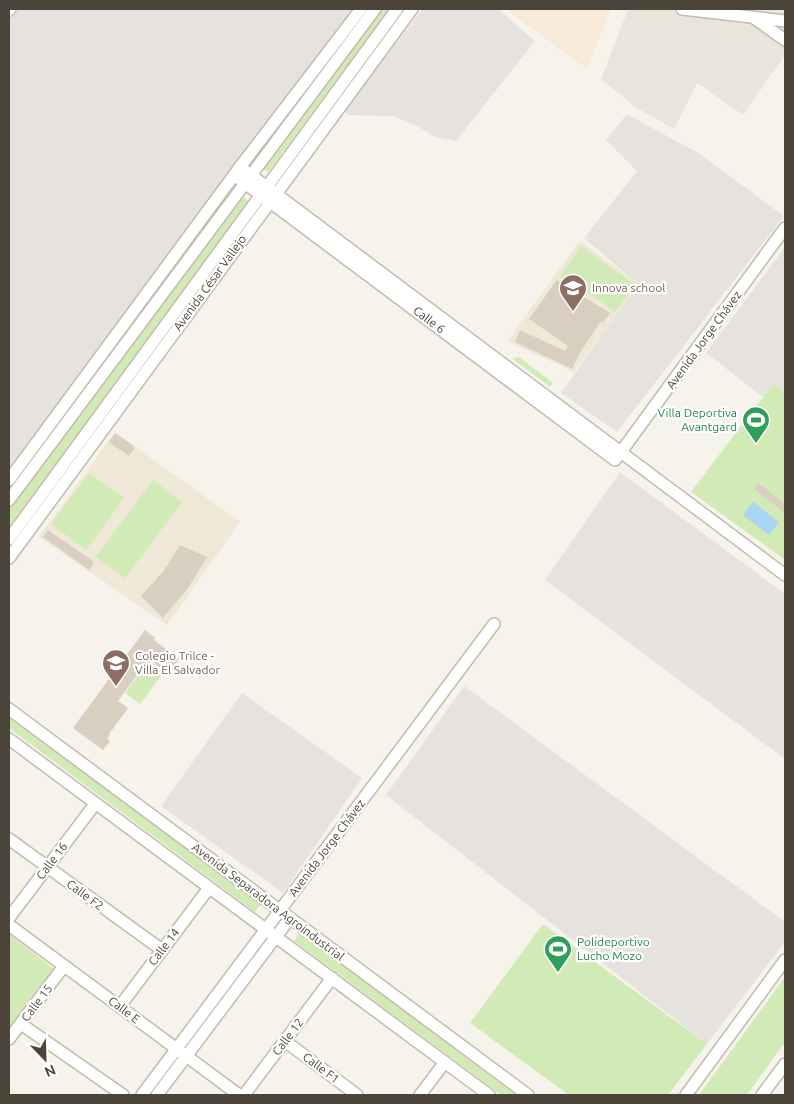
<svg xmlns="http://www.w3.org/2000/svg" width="794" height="1104" font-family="Ubuntu,sans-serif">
<rect width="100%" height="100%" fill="#f6f3ec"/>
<path fill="#eae5da" d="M608,9h177v46l-42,60 -46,-32 -23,46 -39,-22 -34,-28 27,-69z"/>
<path fill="#f7ead8" d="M506,9h105l-24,60z"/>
<g fill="#e6e2dd">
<path d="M9,9h345l-345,463z"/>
<path d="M423,9h75l37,32 -79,100 -23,-5 -15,-10 -25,-10 -44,-1 -6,-5z"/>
<path d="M627,114l73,40 84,62 -167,216 -56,-39 77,-109 -54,-46 53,-67 -31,-31z"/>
<path d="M785,247v146l-12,-9 -10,13 -57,-44z"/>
<path d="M620,472l165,122v165l-240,-179z"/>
<path d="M464,686l321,236v20l-78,102 -321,-249z"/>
<path d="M242,693l120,85 -79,115 -122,-87z"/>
</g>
<g fill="#efe8d6">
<path d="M580,241l59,43 -65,88 -67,-31z"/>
<path d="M115,432l125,90 -73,103 -128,-88z"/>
</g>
<g fill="#d2eab5">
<path d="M380,9h9l-121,163 -6,-4z"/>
<path d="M239,194l11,8 -241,325v-22z"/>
<path d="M581,246l36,26 -4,7 5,-7 17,13 -20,27 -34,-24 2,-3 -4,5 -19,-13z"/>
<path d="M519,357l34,26 -3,4 -37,-28z"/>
<path d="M773,384l12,9v167l-94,-68z"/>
<path d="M89,473l35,25 -38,52 -35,-26z"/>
<path d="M153,480l29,22 -57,76 -29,-21z"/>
<path d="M149,661l15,11 -24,32 -15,-11z"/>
<path d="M9,717l252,187 -6,8 -246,-184z"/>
<path d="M543,924l164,120 -39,51h-99l-99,-72z"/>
<path d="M300,933l216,162h-15l-207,-154z"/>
<path d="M9,934l45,35 -45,59z"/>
<path d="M785,977v65l-38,53h-48z"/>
</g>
<path fill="#a9d4f2" d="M753,502l26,20 -10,13 -26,-20z"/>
<g fill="#d8cfc1">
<path d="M557,280l53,33 -7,10 -2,-2 -22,33 -7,15 -57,-27 5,-12 45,21 3,-5 -39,-27z"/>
<path d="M115,433l20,14 -6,9 -20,-14z"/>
<path d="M758,483l27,21v9l-31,-24z"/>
<path d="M48,530l46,32 -5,8 -46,-33z"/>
<path d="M180,545l27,12 -19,31 -25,30 -22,-22 22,-24z"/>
<path d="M145,630l10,8 -1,2 25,19 -8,11 -2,-2 -3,4 -17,-13 -31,42 10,7 -19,26 1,1 -3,4 3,2 -7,9 -30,-22z"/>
</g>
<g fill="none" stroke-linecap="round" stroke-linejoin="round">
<g stroke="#c2bbae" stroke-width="14">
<g id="minor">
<path d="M682,9l103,12"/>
<path d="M9,10l1,-1"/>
<path d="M754,18l31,22"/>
<path d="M240,167l545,408"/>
<path d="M234,175l381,285 170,-232"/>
<path d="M9,480l231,-313 121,-158"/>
<path d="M9,500l366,-491"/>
<path d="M9,539l388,-530"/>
<path d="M9,558l403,-549"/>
<path d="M9,709l519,386"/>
<path d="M9,739l480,356"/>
<path d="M9,839l153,111"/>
<path d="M9,918l86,-114"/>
<path d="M9,925l230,170"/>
<path d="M120,1006l89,-118"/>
<path d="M21,1024l102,71"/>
<path d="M9,1039l55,-73"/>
<path d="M285,1041l72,54"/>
<path d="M142,1095l352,-471"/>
<path d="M157,1095l133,-177"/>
<path d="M244,1095l88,-117"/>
<path d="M420,1095l25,-33"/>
<path d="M686,1095l99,-135"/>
<path d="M762,1095l23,-31"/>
</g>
</g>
<use href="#minor" stroke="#fff" stroke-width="11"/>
</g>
<defs>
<g id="school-pin" transform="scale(1.4375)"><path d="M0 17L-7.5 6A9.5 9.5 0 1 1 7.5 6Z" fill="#8d6e63" stroke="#fff"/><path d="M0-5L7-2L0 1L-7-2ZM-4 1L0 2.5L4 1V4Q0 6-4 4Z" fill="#fff"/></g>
<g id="stadium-pin" transform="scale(1.4375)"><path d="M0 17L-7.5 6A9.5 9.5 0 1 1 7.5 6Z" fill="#2e9e5b" stroke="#fff"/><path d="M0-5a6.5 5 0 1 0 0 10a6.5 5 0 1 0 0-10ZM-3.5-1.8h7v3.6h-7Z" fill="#fff"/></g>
</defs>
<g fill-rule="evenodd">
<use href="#school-pin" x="573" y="288"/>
<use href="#stadium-pin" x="756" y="420"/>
<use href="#school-pin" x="116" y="663"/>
<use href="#stadium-pin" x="558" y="949"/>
</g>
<g text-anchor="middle" stroke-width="4.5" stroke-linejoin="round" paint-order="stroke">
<g font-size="12" fill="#4b4439" stroke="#fff">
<text transform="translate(210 283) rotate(-54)" y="4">Avenida César Vallejo</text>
<text transform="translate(429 320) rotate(37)" y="4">Calle 6</text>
<text transform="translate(704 340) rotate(-54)" y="4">Avenida Jorge Chávez</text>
<text transform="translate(327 848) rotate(-53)" y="4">Avenida Jorge Chávez</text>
<text transform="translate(52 861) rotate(-53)" y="4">Calle 16</text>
<text transform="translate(85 895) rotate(36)" y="4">Calle F2</text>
<text transform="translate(268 902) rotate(37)" y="4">Avenida Separadora Agroindustrial</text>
<text transform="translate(164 947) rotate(-53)" y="4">Calle 14</text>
<text transform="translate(37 1003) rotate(-53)" y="4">Calle 15</text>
<text transform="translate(124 1010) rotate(37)" y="4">Calle E</text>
<text transform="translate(288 1037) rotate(-53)" y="4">Calle 12</text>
<text transform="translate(321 1068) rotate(37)" y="4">Calle F1</text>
</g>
<g font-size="12" fill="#785e54" stroke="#fff" text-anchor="start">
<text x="592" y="292">Innova school</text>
<text x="135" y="660">Colegio Trilce -<tspan x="135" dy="14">Villa El Salvador</tspan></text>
</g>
<g font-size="12" fill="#27864d" stroke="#fff" text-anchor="end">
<text x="737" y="417">Villa Deportiva<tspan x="737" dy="14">Avantgard</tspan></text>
<text x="577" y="946" text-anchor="start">Polideportivo<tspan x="577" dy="14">Lucho Mozo</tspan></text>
</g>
</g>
<rect width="794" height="1104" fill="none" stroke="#4b4439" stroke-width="20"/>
<g transform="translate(45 1059) rotate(157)" stroke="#ffffff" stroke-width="4" paint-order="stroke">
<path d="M0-4L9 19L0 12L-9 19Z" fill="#4b4439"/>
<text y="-8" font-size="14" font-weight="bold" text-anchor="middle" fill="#4b4439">N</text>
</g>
</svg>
